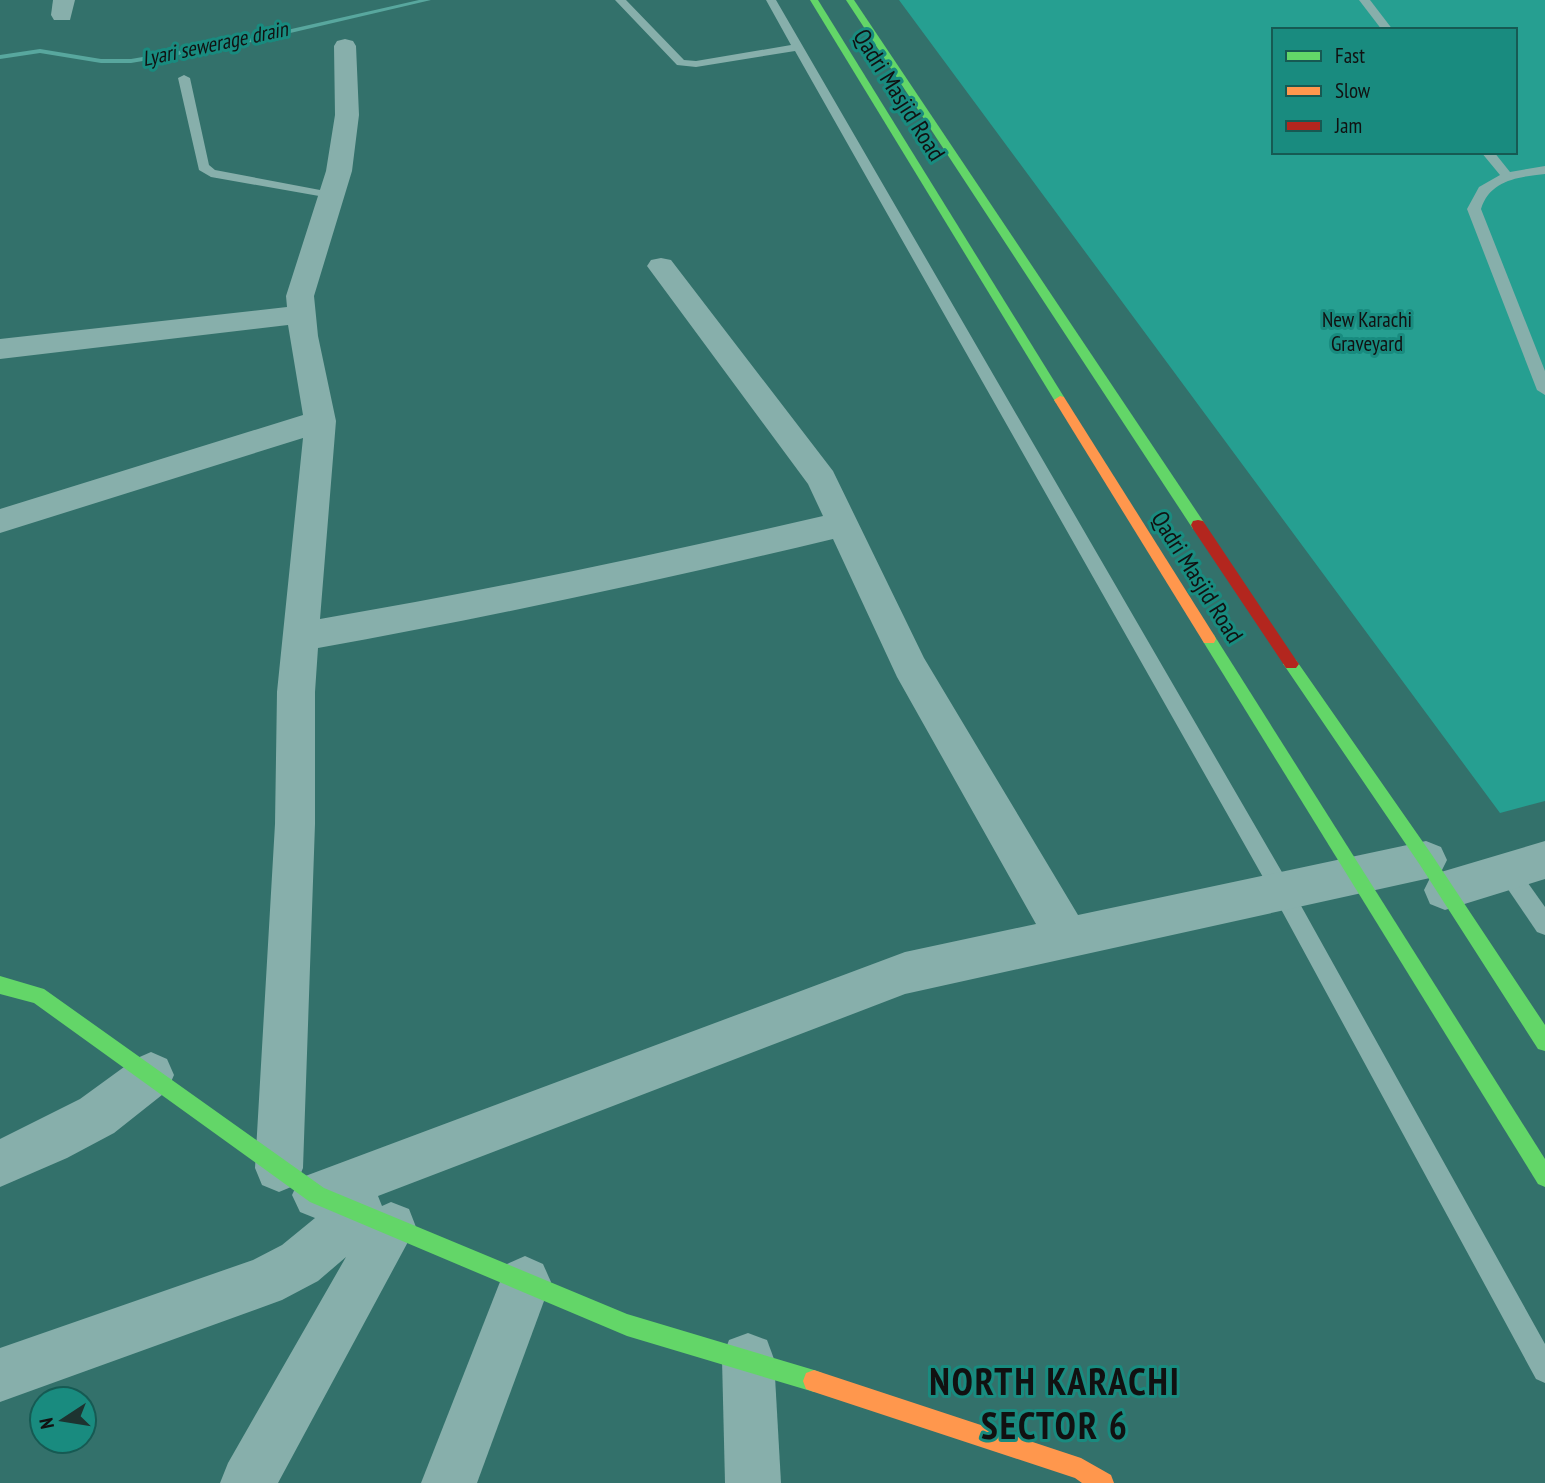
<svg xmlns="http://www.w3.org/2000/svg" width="1545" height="1483" font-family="'PT Sans Narrow',sans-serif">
<rect width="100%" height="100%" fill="#33716b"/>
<path fill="#269f91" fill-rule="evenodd" d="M899,0h646v801l-45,12zM1274,30h241v122h-241z"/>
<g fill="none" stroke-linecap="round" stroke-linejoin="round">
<path fill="#58a79e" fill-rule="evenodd" d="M419,0h12l-188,44 -112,19h-30l-61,-10 -40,6v-4l40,-6 61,10h30l112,-19z"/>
<g fill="#87afab" fill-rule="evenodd">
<path d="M615,0h11l58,60 12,1 95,-16 -25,-45h10l514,886 255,458v39l-9,-4 -260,-479 -481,-849 -99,16 -19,-2z"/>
<path d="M1359,0h11l23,30h-11z"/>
<path d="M184,75l6,3 19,87 6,5 121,23v6l-125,-22 -12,-7 -21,-92z"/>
<path d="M1481,152h13l16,20 35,-6v8c-27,3 -55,6 -64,35l64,162v24l-8,-5 -70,-181 12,-22 21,-12z"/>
<path d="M1508,862l7,3 30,42v28l-8,-3 -36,-53 -3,-7 3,-7z"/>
</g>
<g fill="#87afab" fill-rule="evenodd">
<path d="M53,0h22l-5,20h-16l-3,-5z"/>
<path d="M345,39l8,2 3,5 3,69 -7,56 -38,125 4,40 18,85 -16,198c169,-29 336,-64 503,-103l-15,-32 -161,-218 4,-6 10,-2 10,2 162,211 91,187 154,257 348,-74 15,6 6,13 -6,12 104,-31v38l-100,31 -15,-6 -6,-14 6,-12 -525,116 -527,202 4,10 9,-4 18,7 7,18 -138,256h-58l8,-20 118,-206 -28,24 -36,19 -282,102v-54l253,-88 29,-15 33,-27 -15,-6 -8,-17 8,-17 605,-226 131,-28 -139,-247 -64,-138c-171,41 -342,78 -515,109l-3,44v132l-12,344 -7,17 -17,7 -17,-7 -7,-17 20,-344 2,-132 26,-254 -303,95v-24l303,-94 -15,-90 -288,34v-20l287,-32 -1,-11 40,-125 9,-56 -1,-69 3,-5z"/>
<path d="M151,1052l16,7 7,16 -7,16 -53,42 -47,25 -67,29v-48l80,-40 55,-40z"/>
<path d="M525,1256l18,8 8,18 -74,201h-56l86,-219z"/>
<path d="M748,1333l19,7 7,19 7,124h-56l-3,-124 7,-19z"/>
</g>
<g fill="#63d668" fill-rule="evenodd">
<path d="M810,0h8l246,397v6h-8z"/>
<path d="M846,0h8l349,521 2,4 -2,4h-10z"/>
<path d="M1209,633l5,2 331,524v28l-7,-3 -334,-541 -2,-4 2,-4z"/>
<path d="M1291,658l5,2 136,195 113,170v26l-7,-2 -118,-184 -134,-197 -3,-4 3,-4z"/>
<path d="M0,976l44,13 280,199 303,126 187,56 8,3 3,8 -3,8 -8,3 -187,-56 -317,-134 -276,-199 -34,-9z"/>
</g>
<g fill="#ff974d" fill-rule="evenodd">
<path d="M1060,396l4,1 150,238 2,4 -2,4h-10l-150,-243z"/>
<path d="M814,1370l267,88 30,17 3,8h-32l-7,-5 -261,-86 -8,-3 -3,-8 3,-8z"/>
</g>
<path fill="#b3261e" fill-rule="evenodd" d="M1198,520l5,1 93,139 3,4 -3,4h-10l-93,-139 -2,-4 2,-4z"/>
</g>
<g text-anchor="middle" stroke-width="6" stroke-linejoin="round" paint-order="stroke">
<g font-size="21" font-style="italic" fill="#111" stroke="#198b7f">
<text transform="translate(215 44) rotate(-12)" y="7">Lyari sewerage drain</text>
</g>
<g font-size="21" fill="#111" stroke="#198b7f">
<text x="1367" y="327">New Karachi<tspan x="1367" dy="24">Graveyard</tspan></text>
</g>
<g font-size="24" fill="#111" stroke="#198b7f">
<text transform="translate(899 95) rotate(58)" y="8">Qadri Masjid Road</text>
<text transform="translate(1197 577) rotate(58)" y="8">Qadri Masjid Road</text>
</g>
<g font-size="38" font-weight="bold" letter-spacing="2" fill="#111" stroke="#198b7f">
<text x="1055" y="1395">NORTH KARACHI<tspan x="1055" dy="44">SECTOR 6</tspan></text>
</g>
</g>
<rect x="1272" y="28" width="245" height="126" fill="#198b7f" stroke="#165a53" stroke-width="2"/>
<rect x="1286" y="51" width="35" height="10" fill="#63d668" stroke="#165a53" stroke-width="2"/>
<text x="1335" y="63" font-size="21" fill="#111111">Fast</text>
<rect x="1286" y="86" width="35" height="10" fill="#ff974d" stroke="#165a53" stroke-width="2"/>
<text x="1335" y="98" font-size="21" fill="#111111">Slow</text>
<rect x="1286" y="121" width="35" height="10" fill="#b3261e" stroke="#165a53" stroke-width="2"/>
<text x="1335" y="133" font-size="21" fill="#111111">Jam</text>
<g transform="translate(63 1420) rotate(258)"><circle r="33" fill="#198b7f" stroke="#165a53" stroke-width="2"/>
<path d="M0-5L12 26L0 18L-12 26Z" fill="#1d3330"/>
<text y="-10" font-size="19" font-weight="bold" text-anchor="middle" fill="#111111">N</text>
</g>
</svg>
